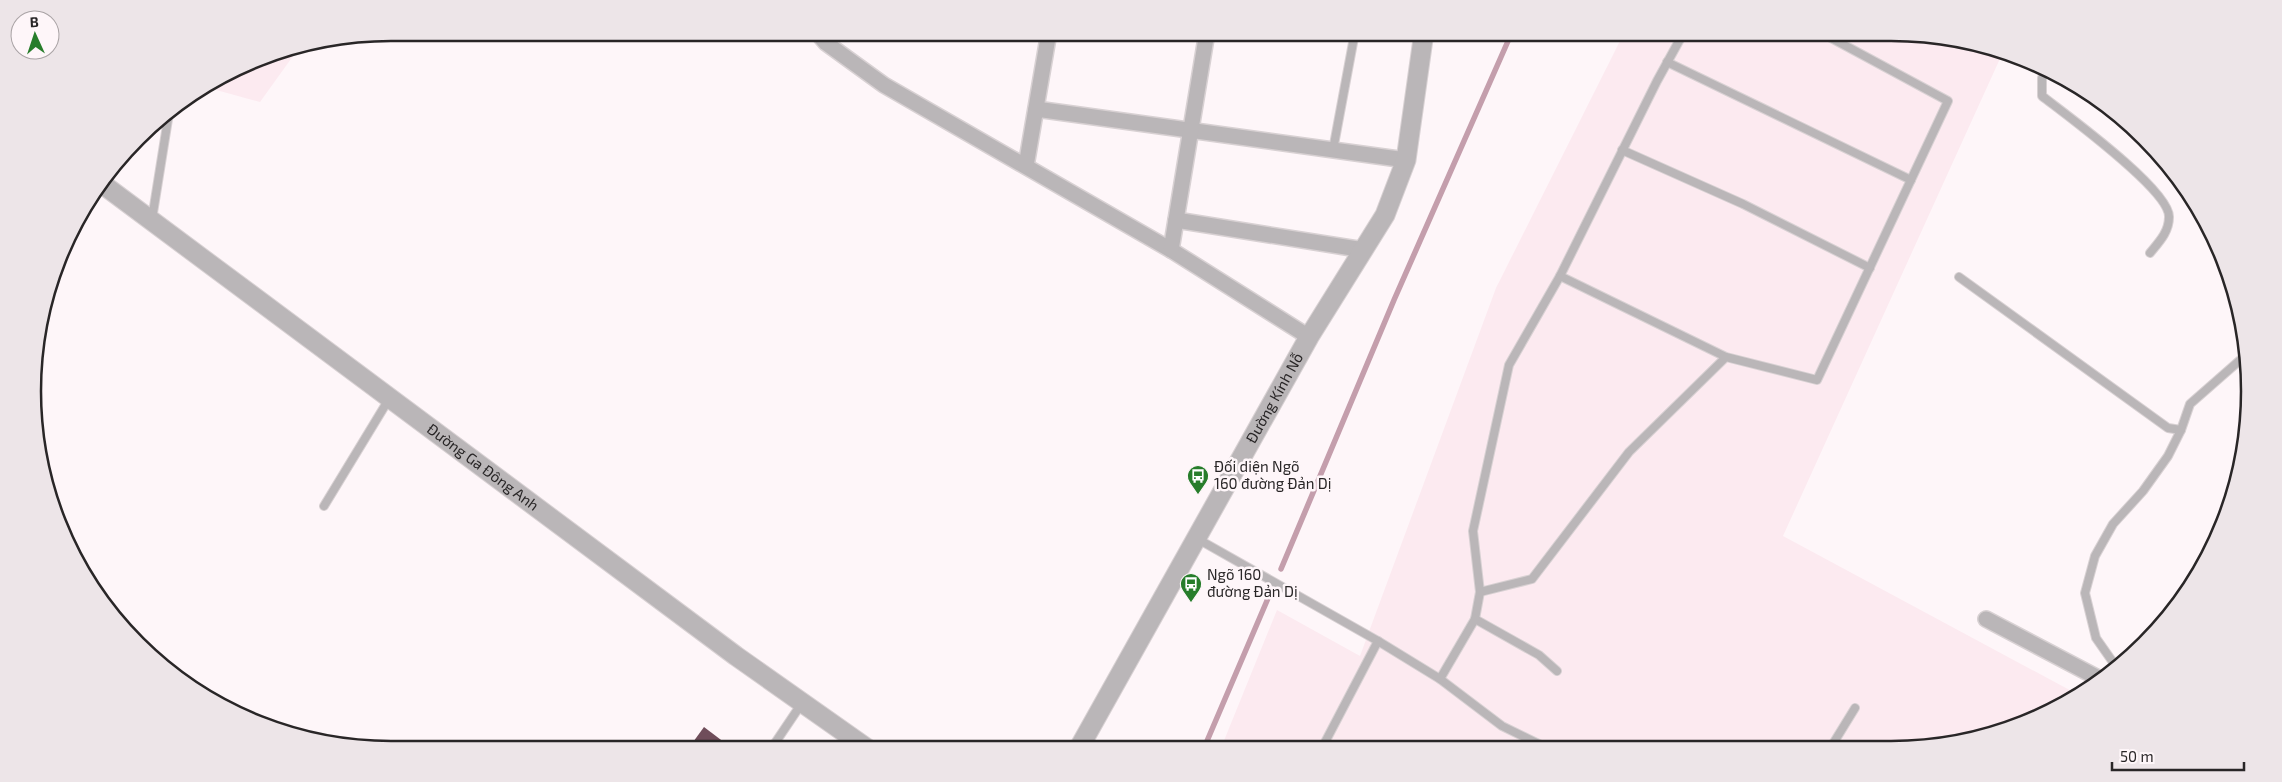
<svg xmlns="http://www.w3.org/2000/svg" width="2282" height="782" font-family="'Exo 2',sans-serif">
<rect width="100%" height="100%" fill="#fef6f9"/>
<g fill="#fceaf0">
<path d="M1891,32l92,13 20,7 -220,484 294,158 -28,19 -111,33 -717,2 56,-138 83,46 136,-368 128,-255z"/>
<path d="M301,45l-41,57 -51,-14 45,-28z"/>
</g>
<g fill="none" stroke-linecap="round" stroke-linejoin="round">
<g stroke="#c49eac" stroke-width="5.5">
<path d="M1281,569l113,-269 118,-268"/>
<path d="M1204,748l65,-152"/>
</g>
</g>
<path fill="#6f4d5a" d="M704,727l29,22h-45z"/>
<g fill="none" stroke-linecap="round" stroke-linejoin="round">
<g stroke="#d8d1d3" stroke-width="10">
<g id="service">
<path d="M1667,62l244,118"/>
<path d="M2047,69l-5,9v18c23,18 128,94 127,121 0,15 -10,25 -19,36"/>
<path d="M1333,150l22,-118"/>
<path d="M1622,150l121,54 127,64"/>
<path d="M152,219l17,-106"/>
<path d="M1560,276l97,-195 27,-49"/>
<path d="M1959,277l209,151 13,2"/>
<path d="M1726,357l-97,95 -97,127 -52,13 -7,-61 36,-166 51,-89 166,81 91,23 131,-279 -128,-69"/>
<path d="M324,506l65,-107"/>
<path d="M1196,538l182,103 62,38 62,47 43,21"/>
<path d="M1480,592l-5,27 64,36 18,16"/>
<path d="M2117,668l-21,-30 -11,-45 10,-37 18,-32 30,-33 25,-35 13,-26 9,-26 57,-50"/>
<path d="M1440,679l35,-60"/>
<path d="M1831,747l24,-39"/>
<path d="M1322,748l56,-107"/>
<path d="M771,749l31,-46"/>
</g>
</g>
<g stroke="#d8d1d3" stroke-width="18">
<g id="minor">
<path d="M820,36l6,7 58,42 287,165 138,87"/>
<path d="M1036,109l370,51"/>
<path d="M1026,166l23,-134"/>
<path d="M1176,220l188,30"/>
<path d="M1171,250l36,-218"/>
<path d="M1986,619l114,60"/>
</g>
</g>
<g stroke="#d8d1d3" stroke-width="21">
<g id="tertiary">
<path id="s1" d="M101,183l635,473 132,93"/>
<path id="s2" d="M1079,748l230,-411 76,-122 21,-55 18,-128"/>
</g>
</g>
<use href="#service" stroke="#bab6b8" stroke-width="8"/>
<use href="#minor" stroke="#bab6b8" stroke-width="15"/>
<use href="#tertiary" stroke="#bab6b8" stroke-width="19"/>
</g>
<defs>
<g id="bus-pin" transform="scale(1.125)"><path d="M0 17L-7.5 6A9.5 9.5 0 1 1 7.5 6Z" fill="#277d2b" stroke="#fef6f9"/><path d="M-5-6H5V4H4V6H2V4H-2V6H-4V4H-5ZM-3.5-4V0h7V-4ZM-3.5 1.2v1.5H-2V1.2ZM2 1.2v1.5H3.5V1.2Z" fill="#fff"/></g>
</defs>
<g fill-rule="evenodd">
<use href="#bus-pin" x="1198" y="476"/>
<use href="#bus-pin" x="1191" y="584"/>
</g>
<g text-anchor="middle" stroke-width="5" stroke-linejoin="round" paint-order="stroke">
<g font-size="15" fill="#292627" stroke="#fef6f9">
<text dy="5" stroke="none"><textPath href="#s2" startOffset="401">Đường Kính Nỗ</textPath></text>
<text dy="5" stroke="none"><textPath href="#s1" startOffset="476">Đường Ga Đông Anh</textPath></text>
</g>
<g font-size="15" fill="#292627" stroke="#fef6f9" text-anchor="start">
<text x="1214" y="472">Đối diện Ngõ<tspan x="1214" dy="17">160 đường Đản Dị</tspan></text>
<text x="1207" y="580">Ngõ 160<tspan x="1207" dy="17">đường Đản Dị</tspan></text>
</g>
</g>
<path d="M0 0H2282V782H0ZM391 41H1891A350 350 0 0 1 2241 391V391A350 350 0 0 1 1891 741H391A350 350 0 0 1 41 391V391A350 350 0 0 1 391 41Z" fill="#ede5e8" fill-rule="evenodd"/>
<path fill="none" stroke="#292627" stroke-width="2.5" d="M391 41H1891A350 350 0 0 1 2241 391V391A350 350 0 0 1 1891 741H391A350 350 0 0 1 41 391V391A350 350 0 0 1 391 41Z"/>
<g transform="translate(35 35) rotate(357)"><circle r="24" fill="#fef6f9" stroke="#a9a3a5"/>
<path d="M0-4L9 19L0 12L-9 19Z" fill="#277d2b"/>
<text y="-8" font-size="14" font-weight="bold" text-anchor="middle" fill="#292627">B</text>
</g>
<path d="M2112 762v8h132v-8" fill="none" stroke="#292627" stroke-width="2.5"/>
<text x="2120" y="762" font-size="15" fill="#292627" stroke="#fef6f9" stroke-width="4" paint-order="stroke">50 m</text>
</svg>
